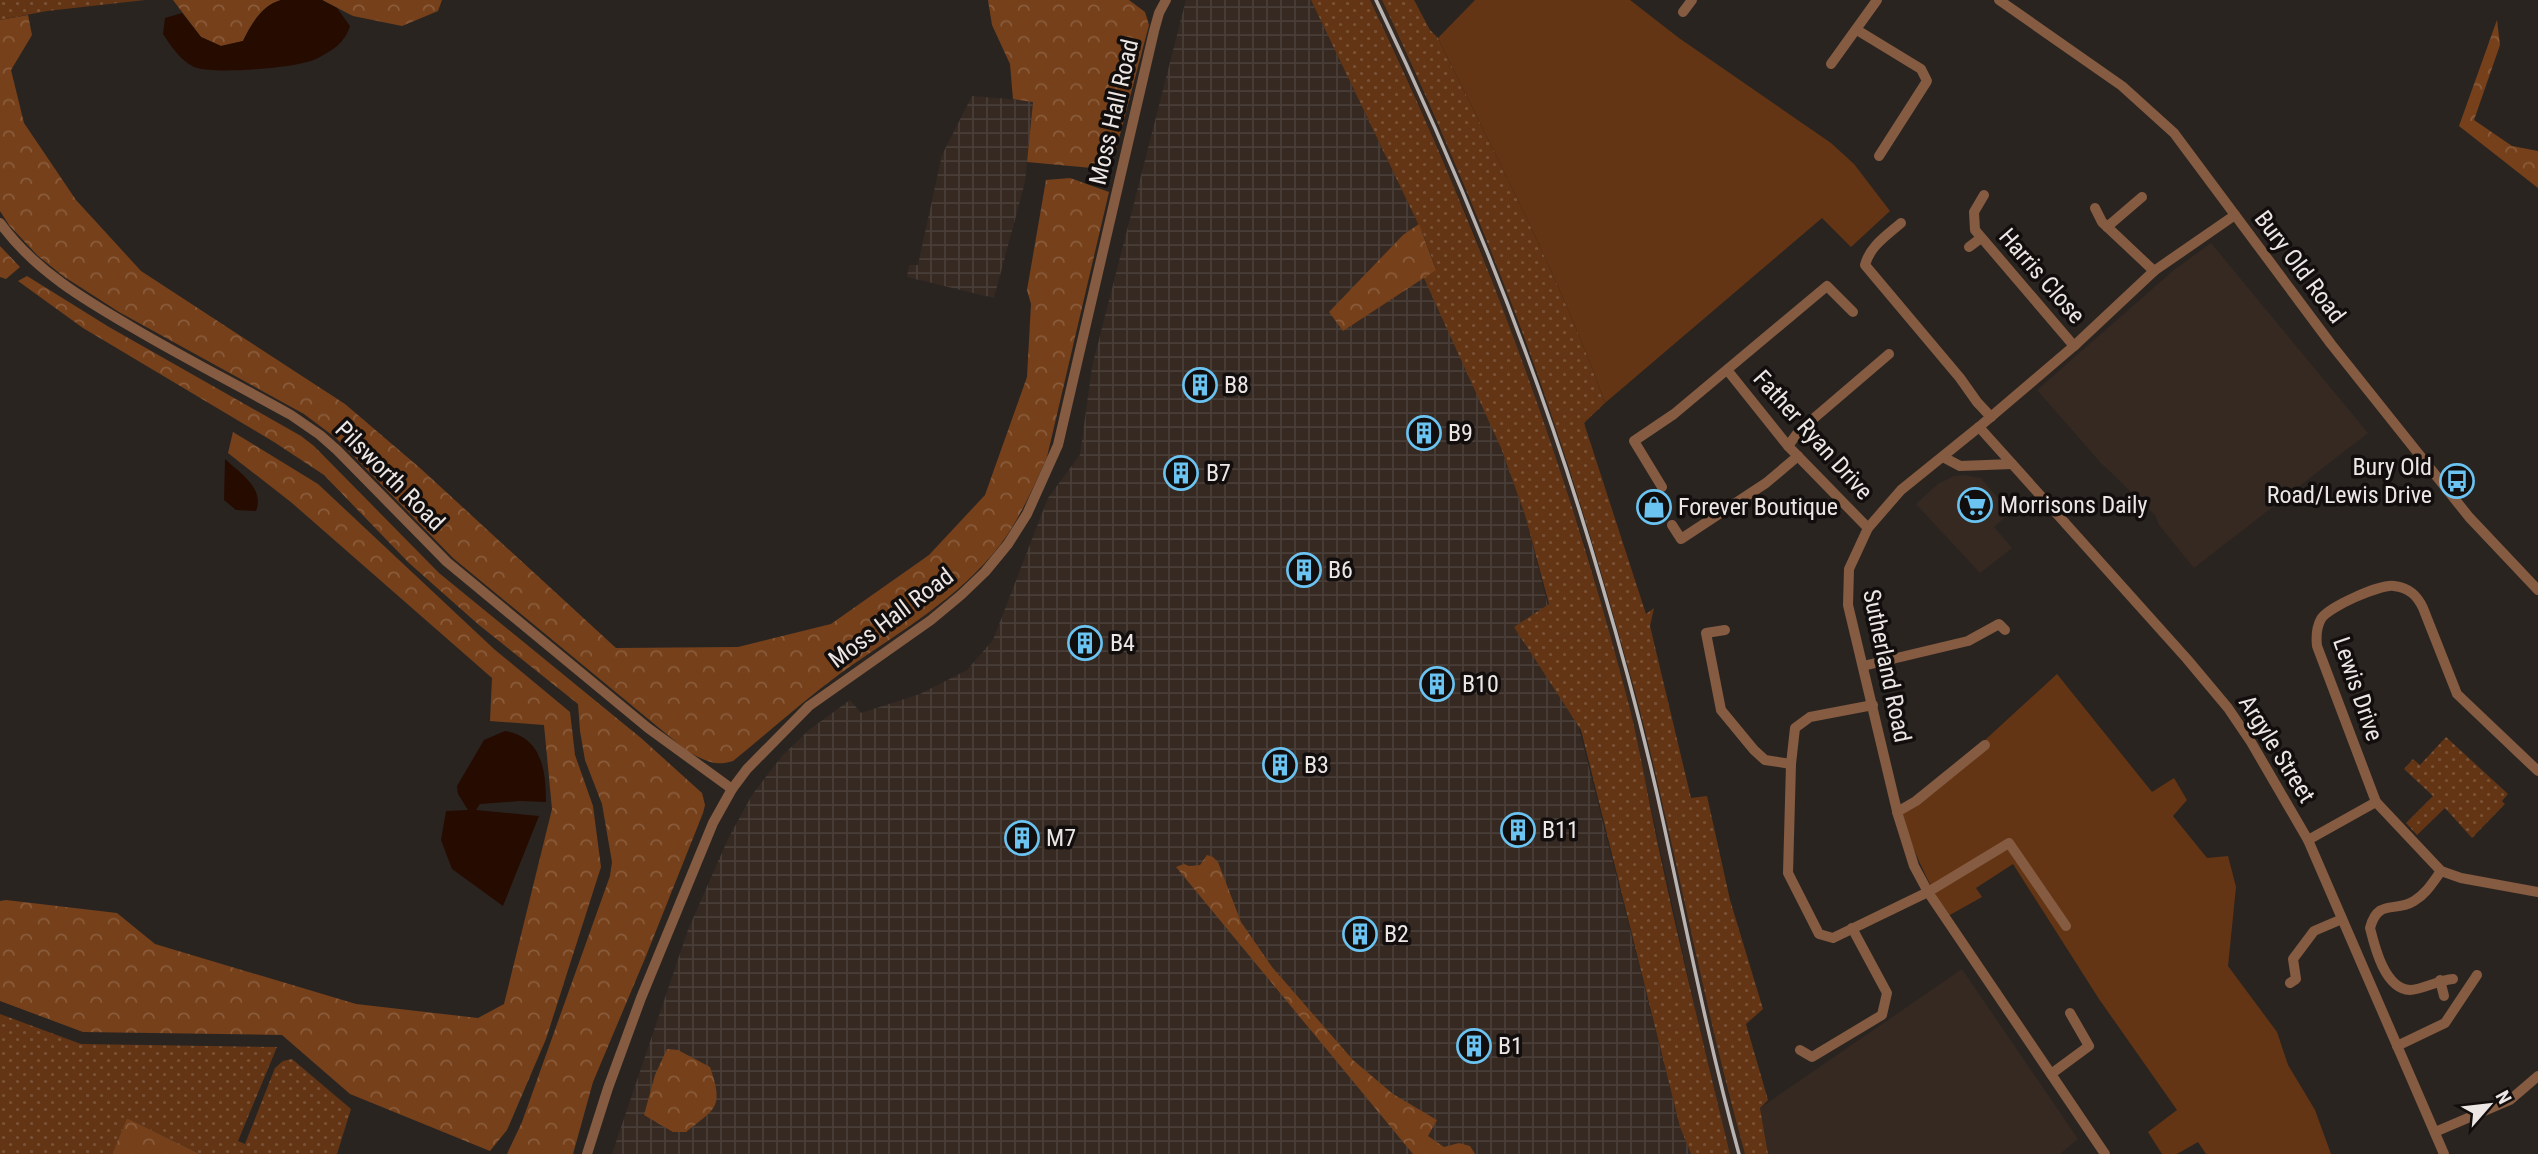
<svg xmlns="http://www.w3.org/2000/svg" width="2538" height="1154" font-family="'Roboto Condensed',sans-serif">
<defs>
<pattern id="industrial-grid" width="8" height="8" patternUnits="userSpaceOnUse" patternTransform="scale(1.75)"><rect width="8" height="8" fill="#352922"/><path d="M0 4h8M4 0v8" fill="none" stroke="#493e37"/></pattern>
<pattern id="grass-dots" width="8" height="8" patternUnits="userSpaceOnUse" patternTransform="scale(1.75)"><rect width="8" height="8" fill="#633514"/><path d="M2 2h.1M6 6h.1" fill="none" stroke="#7a5236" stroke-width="1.8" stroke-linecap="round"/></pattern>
<pattern id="forest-crowns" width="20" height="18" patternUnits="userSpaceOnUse" patternTransform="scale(1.75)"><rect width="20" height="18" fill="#76401a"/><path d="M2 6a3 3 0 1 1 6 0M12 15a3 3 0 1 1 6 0" fill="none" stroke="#8a5c3b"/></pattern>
</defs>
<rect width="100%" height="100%" fill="#2a2421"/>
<g fill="#352922">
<path d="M1370,0h12l68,153 51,123 55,152 44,142 35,124 36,142 57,258 17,60h-15l-30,-122 -74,-338 -41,-149 -110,-310 -71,-165z"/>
<path d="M2211,243l157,190 -174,135 -35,-43 -4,-10 -55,-53 -63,-72 137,-120z"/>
<path d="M1964,475l17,3 29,35 -16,14 18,21 -32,25 -64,-69 22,-20 16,-8z"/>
<path d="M1962,969l116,170 -18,15h-292l-8,-46z"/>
</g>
<g fill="url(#industrial-grid)">
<path d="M1186,0h125l112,234 102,281 155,612 11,27h-1079l76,-224 40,-91 24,-44 30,-39 27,-26 41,-30 11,13 59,-19 47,-24 26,-30 55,-142 32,-43 12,-88z"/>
<path d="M972,96l61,5 -8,81 -31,116 -87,-21 2,-12h9l24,-110z"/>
</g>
<g fill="url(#grass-dots)">
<path d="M0,0h145l-98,11 -47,9z"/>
<path d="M1311,0h59c106,221 193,453 255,690 14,51 22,104 33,155 22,104 47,206 72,309h-39l-11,-27 -99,-397 -67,-103 35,-23 -24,-89 -24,-67 -78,-172 13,-7 -13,-35z"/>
<path d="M1382,0h32l16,30 8,8c59,121 122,239 167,365l-21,20 62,191 8,-6 -4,18 41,172 16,-2 23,104 33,109 -17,15 22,76 -8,8 8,46h-23c-43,-153 -69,-309 -110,-462 -39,-141 -81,-282 -135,-418 -36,-92 -76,-184 -118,-274z"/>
<path d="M2446,737l62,57 -6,7 3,3 -33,34 -27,-30 -28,27 -11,-12 27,-27 -29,-27 9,-10 7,6z"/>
<path d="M0,1014l81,30 196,3 -39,94 7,3 30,-76 8,-7 9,-2 59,50 -14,45h-137l-73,-36 -15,36h-112z"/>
</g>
<g fill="url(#forest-crowns)">
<path d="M173,0h108c-19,5 -30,24 -38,41l-22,5 -20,-9z"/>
<path d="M322,0h120l-4,11 -36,15 -49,-10z"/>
<path d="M988,0h141l16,12 4,13 -37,140 -9,4 -76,-7 6,-60 -20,-3 -3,-35 -18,-39z"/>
<path d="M28,15l4,20 -21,35 13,53 52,77 65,71 204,133 75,64 196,180 122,-1 93,-23 98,-69 56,-60 42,-118 4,-73 -4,-14 19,-110 24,-2 39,14 -62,265c-15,34 -31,70 -55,98 -42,49 -99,81 -151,118 -38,28 -72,59 -108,88 -19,6 -29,-1 -46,-10l-234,-193 -117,-120 -32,-24 -185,-102 -56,-36 -26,-21 -28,-30 -9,-14v-191z"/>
<path d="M2497,20l3,25 -26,75 38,26 26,5v37l-79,-62z"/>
<path d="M1419,224l17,46 -93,61 -14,-19 74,-77z"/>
<path d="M0,246l20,21 -14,12 -6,-2z"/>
<path d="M27,276l82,51 192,109 13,10 125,127 202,165 61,55 3,12 -2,8 -57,143 -53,126 -20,72h-66l15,-32 88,-246 2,-14 -10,-58 -17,-44 -5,-29 -2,-27 -99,-79 -70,-62 -85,-88 -50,-33 -191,-114 -65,-47z"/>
<path d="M233,432l85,52 176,165 76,63 5,43 18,51 8,61 -55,172 -39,91 -17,21 -140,-57 -68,-59 -199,-3 -83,-31v-100l6,-1 111,13 38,31 201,60 122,14 26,-14 48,-195 -8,-84 -54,-4 2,-43 -200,-175 -64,-50z"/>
<path d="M1207,855l6,2 5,5 23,60 31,45 81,93 40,34 44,26 -9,16 16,11 15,-4 11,3 5,8h-62l-237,-287 8,-3 5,2 11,-1z"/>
<path d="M667,1049l11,1 32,17c14,41 6,41 -24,65h-13l-29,-17 11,-40z"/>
<path d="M127,1118l73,36h-88z"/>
</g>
<g fill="#633514">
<path d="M1475,0h155l49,38 152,105 23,21 36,47 -39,36 -29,-29 -217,185c-45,-126 -108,-244 -167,-365z"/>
<path d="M2057,674l95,118 22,-14 13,22 -14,16 34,42 21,-2 8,31 -8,79 49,66 11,33 27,45 16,44h-125l-8,-12 -21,12h-15l-14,-22 29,-22 -78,-111 -86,-135 -37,24 6,9 -34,19c-21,-35 -38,-70 -48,-109l13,-8 72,-59z"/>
</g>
<g fill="#260b00">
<path d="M281,0h41l15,8 13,18c-5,17 -18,25 -34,33 -17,9 -100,15 -119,9 -15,-5 -26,-22 -34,-34l2,-16 17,-5 19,24 20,9 22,-5c8,-16 19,-36 38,-41z"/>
<path d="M225,459c15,14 40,29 31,52l-20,-1 -12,-10z"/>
<path d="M505,731c37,6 41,40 41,71l-26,-1 -40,3 -4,6 63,6 -36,90 -51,-37 -11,-29 5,-29 22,-1 -10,-16 -1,-8 27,-46z"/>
</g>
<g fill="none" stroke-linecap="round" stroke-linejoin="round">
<g stroke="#855b41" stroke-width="10">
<path d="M1999,0l123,86 52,47 157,211 138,173 69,73"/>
<path d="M1683,12l9,-12"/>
<path d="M1857,30l64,39 6,12 -48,75"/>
<path d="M1831,64l46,-64"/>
<path d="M1984,195l-10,17 1,18 99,116"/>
<path d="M2095,208l7,14 52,49"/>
<path d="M0,223c35,48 85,77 135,106 51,30 104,57 156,86l29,20 17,15 110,112 201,166 84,61"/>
<path d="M1901,223c-15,13 -31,23 -36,42l95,113 17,24 14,15"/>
<path d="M2107,227l35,-30"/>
<path d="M1969,247l12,-9"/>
<path d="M1728,371l60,75 80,82"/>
<path d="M1979,427l208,232 41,49 23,34 57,98 136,314"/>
<path d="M1788,446l11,-15 90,-77"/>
<path d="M1943,457l17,9 52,-2"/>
<path d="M1662,487l-28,-46 40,-27 153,-128 26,26"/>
<path d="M1672,525l9,14 85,-56 32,-27"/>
<path d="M1725,630l-19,3 15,77 33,40 11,10 26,4"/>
<path d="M1863,666l105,-25 31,-17 6,6"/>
<path d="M1873,705l-63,12 -15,11 -4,36 -3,109 31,61 14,4 95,-46 81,-49 57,83"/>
<path d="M2538,771l-81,-77 -34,-86c-6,-13 -14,-20 -29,-22 -14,-2 -66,21 -73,33 -5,9 -5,18 -4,27l59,156 65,69 20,7 77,14"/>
<path d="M1897,812l19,-11 69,-56"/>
<path d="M2308,840l68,-38"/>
<path d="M2441,871c-8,11 -15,23 -27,30 -19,12 -36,-3 -44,27 5,20 15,61 40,62 11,0 29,-10 43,-11"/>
<path d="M2440,980l4,16"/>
<path d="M2290,983l6,-4 -3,-20 21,-28 28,-12"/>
<path d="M2397,1046l48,-23 32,-48"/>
<path d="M1800,1050l12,7 70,-42 5,-22 -35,-65"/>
<path d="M2051,1074l38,-28 -19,-33"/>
<path d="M2435,1132l75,-32 28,-24"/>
<path d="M587,1154l21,-66 33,-90 72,-175 19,-34 15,-20 62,-63 122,-86 30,-25 24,-23 23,-28 19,-30 31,-69 96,-414 5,-18 7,-13"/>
<path d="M2105,1154l-177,-262 -14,-26 -16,-51 -50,-210 1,-36 19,-41 33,-38 78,-63 95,-81 80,-75 81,-56"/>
</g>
<path stroke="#b9b4b2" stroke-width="3.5" d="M1376,0c91,189 168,384 226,585 23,78 44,157 61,236 24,111 46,223 76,333"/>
</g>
<defs>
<g id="building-ring" transform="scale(1.75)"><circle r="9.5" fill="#110e0d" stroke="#6ac3f1" stroke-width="1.5"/><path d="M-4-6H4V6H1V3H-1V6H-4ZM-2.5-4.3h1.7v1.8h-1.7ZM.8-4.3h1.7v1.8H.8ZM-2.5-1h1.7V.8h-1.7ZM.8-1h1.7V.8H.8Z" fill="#6ac3f1"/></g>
<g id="bus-ring" transform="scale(1.75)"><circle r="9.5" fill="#110e0d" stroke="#6ac3f1" stroke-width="1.5"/><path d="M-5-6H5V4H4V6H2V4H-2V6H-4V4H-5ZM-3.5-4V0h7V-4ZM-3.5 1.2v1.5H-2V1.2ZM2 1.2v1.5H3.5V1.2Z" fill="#6ac3f1"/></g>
<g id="supermarket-ring" transform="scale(1.75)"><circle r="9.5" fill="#110e0d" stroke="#6ac3f1" stroke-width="1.5"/><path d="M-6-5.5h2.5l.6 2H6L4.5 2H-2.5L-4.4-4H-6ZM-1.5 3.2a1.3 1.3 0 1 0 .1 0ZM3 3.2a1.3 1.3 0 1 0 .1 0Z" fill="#6ac3f1"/></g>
<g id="shop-ring" transform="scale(1.75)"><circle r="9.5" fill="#110e0d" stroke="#6ac3f1" stroke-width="1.5"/><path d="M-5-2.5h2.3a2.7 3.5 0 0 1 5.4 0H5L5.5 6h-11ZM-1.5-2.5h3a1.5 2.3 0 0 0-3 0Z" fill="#6ac3f1"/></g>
</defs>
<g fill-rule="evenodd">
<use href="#building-ring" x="1200" y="385"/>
<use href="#building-ring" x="1424" y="433"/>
<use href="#building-ring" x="1181" y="473"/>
<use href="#bus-ring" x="2457" y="481"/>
<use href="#supermarket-ring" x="1975" y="505"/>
<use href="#shop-ring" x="1654" y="507"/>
<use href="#building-ring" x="1304" y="570"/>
<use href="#building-ring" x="1085" y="643"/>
<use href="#building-ring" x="1437" y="684"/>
<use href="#building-ring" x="1280" y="765"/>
<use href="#building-ring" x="1518" y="830"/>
<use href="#building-ring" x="1022" y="838"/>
<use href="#building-ring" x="1360" y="934"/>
<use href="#building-ring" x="1474" y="1046"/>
</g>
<g text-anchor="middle" stroke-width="7" stroke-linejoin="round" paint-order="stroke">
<g font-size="24" fill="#ece7e5" stroke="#110e0d">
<text transform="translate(1114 112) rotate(-77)" y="8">Moss Hall Road</text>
<text transform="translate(2300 267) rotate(53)" y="8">Bury Old Road</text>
<text transform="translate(2042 276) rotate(49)" y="8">Harris Close</text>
<text transform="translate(1813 435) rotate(48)" y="8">Father Ryan Drive</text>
<text transform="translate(390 476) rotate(45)" y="8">Pilsworth Road</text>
<text transform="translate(891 618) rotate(-37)" y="8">Moss Hall Road</text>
<text transform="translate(1887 666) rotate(78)" y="8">Sutherland Road</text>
<text transform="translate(2358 689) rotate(71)" y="8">Lewis Drive</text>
<text transform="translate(2277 749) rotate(58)" y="8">Argyle Street</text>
</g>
<g font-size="24" fill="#ece7e5" stroke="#110e0d" text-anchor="start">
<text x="1224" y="393">B8</text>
<text x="1448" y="441">B9</text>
<text x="2432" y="475" text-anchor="end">Bury Old<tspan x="2432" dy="28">Road/Lewis Drive</tspan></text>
<text x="1206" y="481">B7</text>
<text x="2000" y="513">Morrisons Daily</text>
<text x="1678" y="515">Forever Boutique</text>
<text x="1328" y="578">B6</text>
<text x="1110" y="651">B4</text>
<text x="1462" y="692">B10</text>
<text x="1304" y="773">B3</text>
<text x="1542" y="838">B11</text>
<text x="1046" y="846">M7</text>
<text x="1384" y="942">B2</text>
<text x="1498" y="1054">B1</text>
</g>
</g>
<g transform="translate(2489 1105) rotate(62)" stroke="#110e0d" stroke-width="5" paint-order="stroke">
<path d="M0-5L12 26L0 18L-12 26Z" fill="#ece7e5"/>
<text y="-10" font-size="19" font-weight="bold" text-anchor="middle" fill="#ece7e5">N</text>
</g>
</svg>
